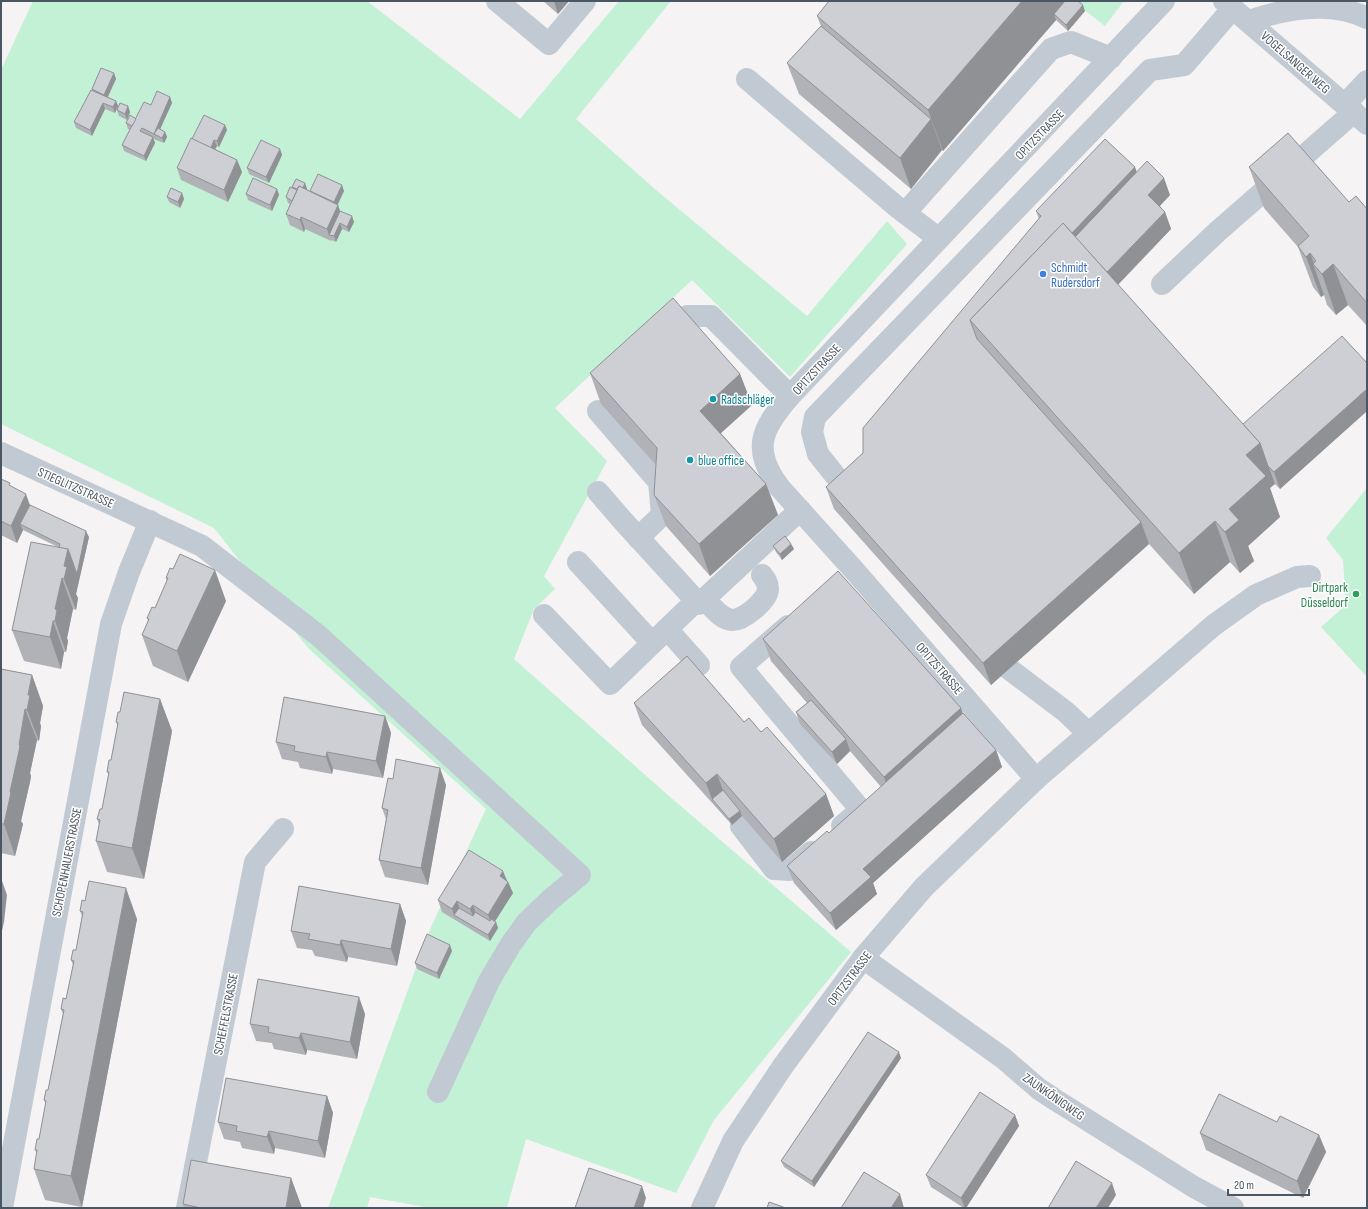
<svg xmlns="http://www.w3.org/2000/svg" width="1368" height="1209" font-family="'Sofia Sans Condensed',sans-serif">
<rect width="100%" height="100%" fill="#f5f3f3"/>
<g fill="#c3f1d5">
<path d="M33,1h334l153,118 99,-118h52l-95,118 80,71 151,126 80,-95 20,23 -117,133 -98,-97 -137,128 52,53 -63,115 11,13 -21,20 -20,50 155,137 182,156 -137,168 -38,73 -150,-54 -19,69h-77l-60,-11 -3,11h-39l103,-281 55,-118 -178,-161 -94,-120 -213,-104v-354z"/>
<path d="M1073,1h51l-19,25z"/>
<path d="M1367,488v189l-46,-50 25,-22 -3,-45 -17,-22z"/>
</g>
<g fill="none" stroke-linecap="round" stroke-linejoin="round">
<g stroke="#c1cad2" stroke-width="22">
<path d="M497,1l52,43 36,-43"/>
<path d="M1224,1l143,123"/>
<path d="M1249,21c38,-13 81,-21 118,-3"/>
<path d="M747,79l150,128 41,31"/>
<path d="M1345,104l22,-23"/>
<path d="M905,213l146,-164 20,-7 40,16"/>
<path d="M1162,284l55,-52 137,-120"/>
<path d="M666,335l21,-19h24l79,80"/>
<path d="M598,411l61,71 3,33 -24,23"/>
<path d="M1,453l201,93 117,90 261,239 -30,25 -23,22 -16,22 -22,37 -51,111"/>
<path d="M598,492l26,30 75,82 101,-94"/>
<path d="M850,494l-32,-40 -6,-22 3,-15 335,-347 34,-5 49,-57"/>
<path d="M578,562l74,81"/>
<path d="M704,599c8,7 16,20 28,21 11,1 36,-20 36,-31 0,-6 -3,-10 -6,-14"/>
<path d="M544,615l66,69 86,-83"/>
<path d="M788,626l-47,41 120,143 -19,16"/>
<path d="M667,629l32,36"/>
<path d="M1009,669l57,43 22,21"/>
<path d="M1036,779l-183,-210 -73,-81c-29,-38 -19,-59 10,-92l374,-395"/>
<path d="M741,826l33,43 16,1 21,-18"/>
<path d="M863,958l140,100 36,31 15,10 140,88 39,21"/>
<path d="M2,1208l109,-584 18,-52 21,-51"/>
<path d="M187,1208l68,-346 28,-33"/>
<path d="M702,1208l31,-67 50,-75 80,-108 61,-71 112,-108 178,-154 42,-30 41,-18 13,-1"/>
</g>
</g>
<g fill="#b0b2b7">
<path d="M543,1h26l-11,13z"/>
<path d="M1085,11l-17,20 -12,-11 -113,131 -1,-1 -31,39 -112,-95 -12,-31 34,-37 -4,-10z"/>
<path d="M114,73l2,6 -8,18 8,4 2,5 -3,7 -10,-4 -13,27 -16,-8 -2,-6 18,-32v-1z"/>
<path d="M170,97l2,6 -12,26 5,3 2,5 -3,6 -8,-3v-1v1l-3,-2 2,5 -9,18 -22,-10 -2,-6 8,-15 -2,-1 -2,-6 10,-4 15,-14z"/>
<path d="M128,106l2,6 -3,8 -8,-4 -2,-6z"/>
<path d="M225,125l2,5 -8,17 -2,-1 -2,3 22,11 5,12 -14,30 -47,-22 -4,-12 15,-29z"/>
<path d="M280,149l2,6 -13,28 -20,-9 -2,-6z"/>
<path d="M1249,167l118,42v117l-19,-21 -12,10 -9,-10 -3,-10 -3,2 -8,-10 -15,-40 -34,-39z"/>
<path d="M1137,172l33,23 -10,11 5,6 6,17 -53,56 125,139 124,-61v48l-87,78 -6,-6 -4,5 10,29 -32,29 6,15 -14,12 -10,-11 -36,32 -45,-50 -158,141 -157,-176 -8,-22 37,-34 176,-234 -3,-8z"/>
<path d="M305,183l2,6v1l4,2 -1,-1h34l-6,14 2,6 14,11 -5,10 -7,-3 -6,13 -5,-2v1l-26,-12 -1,3 -14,-7 -4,-11 4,-10 -2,-1 -2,-6 6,-9v-1z"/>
<path d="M277,189l2,6 -7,16 -24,-11 -2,-6z"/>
<path d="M182,193l2,6 -4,9 -11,-6 -2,-5z"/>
<path d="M590,373l150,1 12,31 -31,28 45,51 12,31 -68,61 -44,-50 -12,-31 2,-30 -55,-61z"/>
<path d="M1,479l10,8 19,18 59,32 -13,57 2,4 -2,12 -3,-1 -6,29 1,3 -2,11h-2l-3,17 -37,-8 -12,-31 46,-83 -35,-17 -6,13 -16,-8z"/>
<path d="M791,544l3,5 -12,11 -6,-8 -3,-6z"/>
<path d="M166,578l60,23 -38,81 -35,-16 -11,-31 6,-14 -1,-3 8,-10 12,-27z"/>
<path d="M763,639l200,74 33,37 6,17 -129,116 4,11 -41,36 -42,-47 -7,-17 42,-33 52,-46 -31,-36 -13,13 -37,-40 -4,-12 11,-9 -36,-42z"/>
<path d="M1,669l31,6 11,31 -3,17 1,3 -2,15 -2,-1 -7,33 1,3 -1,6 -9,39 2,3 -8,32 -14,-3z"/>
<path d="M160,699l12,32 -28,148 -37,-7 -11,-31 3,-17 -2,-5 5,-10 7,-34 -2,-3 4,-12 7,-33 -2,-5 4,-10z"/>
<path d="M634,703l110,19 17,10 65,62 8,22 -52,46 -40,-46 -10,9 -90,-100z"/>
<path d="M385,716l6,17 -8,45 -50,-9 -1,5 -32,-6 -2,-6 -16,-3 -6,-17z"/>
<path d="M446,785l-18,100 -43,-8 -6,-17 7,-41 -4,-11z"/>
<path d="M507,881l1,1 5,11 -18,28 1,1 2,6 -8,13 -48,-29 -4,-12z"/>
<path d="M400,904l6,17 -9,45 -49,-9 -1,5 -32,-6 -3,-6 -15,-2 -6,-17z"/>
<path d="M80,911l57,8 -55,288 -37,-7 -11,-31 3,-15 -2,-4 4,-11 7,-34 -2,-5 4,-10 15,-76 -2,-5 5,-10 7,-34 -2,-5 5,-10 6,-34z"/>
<path d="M452,951l-13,28 -22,-10 -2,-6z"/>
<path d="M365,1014l-8,45 -50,-9 -1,5 -32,-6 -2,-6 -16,-2 -6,-17z"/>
<path d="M901,1058l-87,129 -30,-20 -3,-6z"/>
<path d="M327,1096l6,17 -8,45 -50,-10 -1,6 -32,-6 -2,-6 -16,-3 -6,-17z"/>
<path d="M1015,1115l4,11 -53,82h-2l-33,-21 -5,-12z"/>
<path d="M1277,1122l42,13 7,17 -23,46 -97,-48 -6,-17z"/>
<path d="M291,1178l11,30h-118l-1,-4z"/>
</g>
<g fill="#909195">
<path d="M554,1h15l-11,13z"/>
<path d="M1022,1h50l-18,13 2,6 -113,131 -15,-41z"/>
<path d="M1083,5l2,6 -17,20 -2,-6z"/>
<path d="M114,73l2,6 -10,21 -2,-5z"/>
<path d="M170,97l2,6 -15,33 -3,-2 2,5v1l-2,-6z"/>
<path d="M116,101l2,5 -3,7 -2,-6z"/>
<path d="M103,103l2,6 -13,27 -2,-6z"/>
<path d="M128,106l2,6 -3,8 -2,-6z"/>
<path d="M931,119l11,31 -31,39 -11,-31z"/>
<path d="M225,125l2,5 -8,17 -2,-6z"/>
<path d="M165,132l2,5 -3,6 -2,-5z"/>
<path d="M153,137l2,6 -9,18 -2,-5z"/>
<path d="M214,140l3,6 -5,9 -2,-6z"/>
<path d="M280,149l2,6 -13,28 -3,-6z"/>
<path d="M237,160l5,12 -14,30 -4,-12z"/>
<path d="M1135,167l8,22 -64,66 -14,-15z"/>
<path d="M1164,178l6,17 -16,17 -6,-17z"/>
<path d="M305,183l2,6 -4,8 -2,-6z"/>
<path d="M342,185l2,6 -8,16 -2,-5z"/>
<path d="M277,189l2,6 -7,16 -2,-6z"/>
<path d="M182,193l2,6 -4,9 -2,-6z"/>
<path d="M338,205l4,12 -13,18 2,6 -4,-12z"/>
<path d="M1165,212l6,17 -64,67 -6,-17z"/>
<path d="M352,216l2,6 -5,10 -2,-5z"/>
<path d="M301,217l4,12 -1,3 -4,-12z"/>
<path d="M340,223l2,6 -6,13 -2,-6z"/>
<path d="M1310,253l5,13 -2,-2 11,31 -3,2 -15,-40z"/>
<path d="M1333,264l15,41 -12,10 -14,-41z"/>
<path d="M740,374l12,31 -41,37 -11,-31z"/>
<path d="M1367,389v22l-87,78 -6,-17z"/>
<path d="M1260,443l15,41 -5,4 10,29 -32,29 6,15 -14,12 -15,-41 4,-23 17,-54z"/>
<path d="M766,484l12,31 -68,61 -11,-32z"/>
<path d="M26,494l6,17 -12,13 3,6 -6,13 -6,-17z"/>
<path d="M1215,521l15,41 -36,32 -15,-41z"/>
<path d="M1141,522l8,22 -158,141 -8,-22z"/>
<path d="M86,531l3,6 -13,57 2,4 -2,12 -12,-31v-13l4,-17z"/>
<path d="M791,544l3,5 -12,11 -2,-6z"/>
<path d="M215,570l11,31 -38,81 -11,-31z"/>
<path d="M62,578l11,31 -6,29 1,3 -2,11 -11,-31v-12z"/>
<path d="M53,621l11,31 -3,17 -11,-32z"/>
<path d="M32,675l11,31 -3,17 1,3 -2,15 -12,-31 1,-15z"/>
<path d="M160,699l12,32 -28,148 -12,-31z"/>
<path d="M961,708l8,22 -77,69 -8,-22z"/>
<path d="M25,709l12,31 -7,33 1,3 -1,6 -9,39 2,3 -8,32 -11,-32z"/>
<path d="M385,716l6,17 -8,45 -7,-17z"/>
<path d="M846,739l4,12 -13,13 -5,-12z"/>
<path d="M996,750l6,17 -129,116 4,11 -41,36 -6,-17 33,-44z"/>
<path d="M327,752l6,17 -1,5 -6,-17z"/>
<path d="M440,768l6,17 -18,100 -7,-17z"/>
<path d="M717,774l8,22 -13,3 -6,-16z"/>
<path d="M826,794l8,22 -52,46 -8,-23z"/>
<path d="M740,811l2,5 -10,9 -3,-6z"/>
<path d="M503,871l5,12 -8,-7z"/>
<path d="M1,878l6,17 -3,27 -3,13z"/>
<path d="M508,882l5,11 -21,33 -4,-11z"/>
<path d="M126,888l11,31 -55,288 -11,-31z"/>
<path d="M457,901l4,12 -7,2 2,6 -4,-12z"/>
<path d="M400,904l6,17 -9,45 -6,-17z"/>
<path d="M473,905l4,12 -2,4 -5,-12z"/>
<path d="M496,922l2,6 -8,13 -2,-6z"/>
<path d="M341,940l7,17 -1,5 -7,-17z"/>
<path d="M450,945l2,6 -13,28 -2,-6z"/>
<path d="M359,997l6,17 -8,45 -7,-17z"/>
<path d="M301,1033l6,17 -1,5 -7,-17z"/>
<path d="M899,1052l2,6 -87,129 -2,-6z"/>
<path d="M327,1096l6,17 -8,45 -7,-17z"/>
<path d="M1015,1115l4,11 -53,82h-1l-4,-10z"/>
<path d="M269,1131l6,17 -1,6 -7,-17z"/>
<path d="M1319,1135l7,17 -23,46 -6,-17z"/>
<path d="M291,1178l11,30h-16z"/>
<path d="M1112,1183l4,12 -8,13h-12z"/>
<path d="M642,1186l4,12 -3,10h-9z"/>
<path d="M900,1194l4,14h-13z"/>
</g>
<g fill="#cdcfd5" stroke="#909195">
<path d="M829,1h193l-94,109 -111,-94z"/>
<path d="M1065,1h13l5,4 -17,20 -12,-11z"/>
<path d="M821,26l110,93 -31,39 -113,-95z"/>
<path d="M101,68l13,5 -10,22 -12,-6z"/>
<path d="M91,90l25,11 -3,6 -10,-4 -13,27 -16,-8z"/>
<path d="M157,91l13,6 -16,37 -12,-6 -2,3 13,6 -9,19 -22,-11 22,-43 7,3z"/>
<path d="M120,103l8,3 -3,8 -8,-4z"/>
<path d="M130,115l6,4 -4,7 -6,-3z"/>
<path d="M204,115l21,10 -8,16 -3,-1 -3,8 -19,-9z"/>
<path d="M158,128l7,4 -3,6 -8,-4z"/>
<path d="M1288,133l61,69 7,-6 11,13v94l-34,-39 -11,10 -9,-10 3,-3 -6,-8 -4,4 -8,-11 11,-10 -60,-69z"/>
<path d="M191,138l46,22 -13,30 -47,-22z"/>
<path d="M1105,139l30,28 -63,66 -9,-10 -93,97 7,19 164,183 -158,141 -157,-176 37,-34v-25l178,-212 -5,-5z"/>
<path d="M261,140l19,9 -14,28 -19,-9z"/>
<path d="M1147,161l17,17 -16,17 17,17 -58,60 -32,-35z"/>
<path d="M318,174l24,11 -8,17 -24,-11z"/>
<path d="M253,178l24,11 -7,16 -24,-11z"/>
<path d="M296,179l9,4 -2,5 -4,-2 -2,3 -5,-2z"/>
<path d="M299,186l39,19 -11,24 -26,-12 -1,3 -14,-6z"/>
<path d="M290,187l7,3 -5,11 -6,-4z"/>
<path d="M171,188l11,5 -4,9 -11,-5z"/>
<path d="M340,211l12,5 -5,11 -7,-4 -6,13 -5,-1z"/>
<path d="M1063,223l197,220 -14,12 20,21 -37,33 10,11 -14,12 -10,-11 -36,32 -209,-233z"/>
<path d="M673,298l67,76 -40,37 66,73 -67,60 -45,-49 3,-47 -67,-75z"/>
<path d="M1342,336l25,27v26l-93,83 -6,-6 -8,-23 -17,-19z"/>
<path d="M1,479l9,4 -1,2 17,9 -15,32 -10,-5z"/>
<path d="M30,505l56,26 -9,43 -9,-25 -9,-1 1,-4 -40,-20z"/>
<path d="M785,536l6,8 -11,10 -7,-8z"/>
<path d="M31,542l37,7 -4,17 3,1 -3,12 -2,-1 -7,31 2,1 -2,11h-2l-3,16 -38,-7z"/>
<path d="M180,554l35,16 -38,81 -35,-16 7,-16 -2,-1 5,-11 3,1 13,-30h-2l4,-10 3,1z"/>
<path d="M838,571l123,137 -77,69 -121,-138z"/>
<path d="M687,656l57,66 5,-4 12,14 6,-5 59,67 -52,45 -57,-65 -11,9 -72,-80z"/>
<path d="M1,669l31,6 -4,20h2l-3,15 -2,-1 -6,36h1l-1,6 -9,41 1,1 -7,31h-3z"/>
<path d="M124,692l36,7 -28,149 -36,-7 4,-21 -3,-1 3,-10h2l7,-37h-2l2,-12h2l7,-37 -2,-1 2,-10h2z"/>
<path d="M284,697l101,19 -9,45 -49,-9 -1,5 -32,-6 1,-5 -19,-4z"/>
<path d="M811,700l35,39 -14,13 -36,-40z"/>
<path d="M963,713l33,37 -133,119 8,8 -41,36 -43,-47 40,-35 2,2z"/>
<path d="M396,759l44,9 -19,100 -42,-8 9,-50 -6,-2 6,-30 5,1z"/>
<path d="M723,790l17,21 -11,8 -17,-20z"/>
<path d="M469,850l34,21 -3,5 8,6 -20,33 -15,-10 -3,4 -13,-8 -5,8 -14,-9z"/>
<path d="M89,881l37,7 -55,288 -37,-7 3,-19h-2l2,-11h2l7,-38 -2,-1 2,-10h2l16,-80 -3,-1 2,-11 3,1 8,-38 -3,-1 2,-10h3l7,-38 -3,-1 2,-11 3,1z"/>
<path d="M299,886l101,18 -9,45 -50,-9 -1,5 -32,-6 2,-5 -19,-3z"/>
<path d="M459,908l14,8 2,-4 15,9 1,-2 5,3 -8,13 -34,-20z"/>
<path d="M427,934l23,11 -13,28 -22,-10z"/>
<path d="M258,979l101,18 -9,45 -49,-9 -2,5 -23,-4 -8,-2 1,-5 -19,-3z"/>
<path d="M868,1032l31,20 -87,129 -31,-20z"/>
<path d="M226,1078l101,18 -9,45 -49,-10 -2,6 -31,-6 1,-5 -19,-4z"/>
<path d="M980,1092l35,23 -54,83 -35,-23z"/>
<path d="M1219,1094l58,28 3,-6 39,19 -22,46 -97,-48z"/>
<path d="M191,1160l100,18 -5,30h-85l-18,-4z"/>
<path d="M1076,1161l36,22 -16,25h-48z"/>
<path d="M589,1168l53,18 -8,22h-59z"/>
<path d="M864,1172l36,22 -9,14h-50z"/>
<path d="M769,1202l17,6h-19z"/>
</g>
<circle fill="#3f7fe0" stroke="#fff" stroke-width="1.5" cx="1043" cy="274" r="4"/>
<g fill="#0f9aa8" stroke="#fff" stroke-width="1.5">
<circle cx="713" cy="399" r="4"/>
<circle cx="690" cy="460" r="4"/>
</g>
<circle fill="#2e9e5b" stroke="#fff" stroke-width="1.5" cx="1356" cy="594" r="4"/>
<g text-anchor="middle" stroke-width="3" stroke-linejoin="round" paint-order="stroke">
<g font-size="13" fill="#4a5661" stroke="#fff">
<text transform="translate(1296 62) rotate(41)" y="5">VOGELSANGER WEG</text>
<text transform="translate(1039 134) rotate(-46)" y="5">OPITZSTRASSE</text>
<text transform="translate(816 369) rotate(-47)" y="5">OPITZSTRASSE</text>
<text transform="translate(76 487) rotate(24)" y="5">STIEGLITZSTRASSE</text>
<text transform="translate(940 668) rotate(49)" y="5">OPITZSTRASSE</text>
<text transform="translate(66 862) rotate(-79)" y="5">SCHOPENHAUERSTRASSE</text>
<text transform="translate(849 978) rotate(-53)" y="5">OPITZSTRASSE</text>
<text transform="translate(225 1014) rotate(-79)" y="5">SCHEFFELSTRASSE</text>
<text transform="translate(1054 1096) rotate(35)" y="5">ZAUNKÖNIGWEG</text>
</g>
<g font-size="13" fill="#366cbe" stroke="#fff" text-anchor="start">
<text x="1051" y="272">Schmidt<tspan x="1051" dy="15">Rudersdorf</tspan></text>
</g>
<g font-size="13" fill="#0d838f" stroke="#fff" text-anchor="start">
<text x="721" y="404">Radschläger</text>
<text x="698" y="465">blue office</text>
</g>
<g font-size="13" fill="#27864d" stroke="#fff" text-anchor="end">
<text x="1348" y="592">Dirtpark<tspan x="1348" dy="15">Düsseldorf</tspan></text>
</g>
</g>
<rect width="1368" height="1209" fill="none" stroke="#4a5661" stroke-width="4"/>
<path d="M1228 1189v6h81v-6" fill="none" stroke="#4a5661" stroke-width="2"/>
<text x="1234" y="1189" font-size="12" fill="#4a5661" stroke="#ffffff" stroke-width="3" paint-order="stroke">20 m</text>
</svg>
